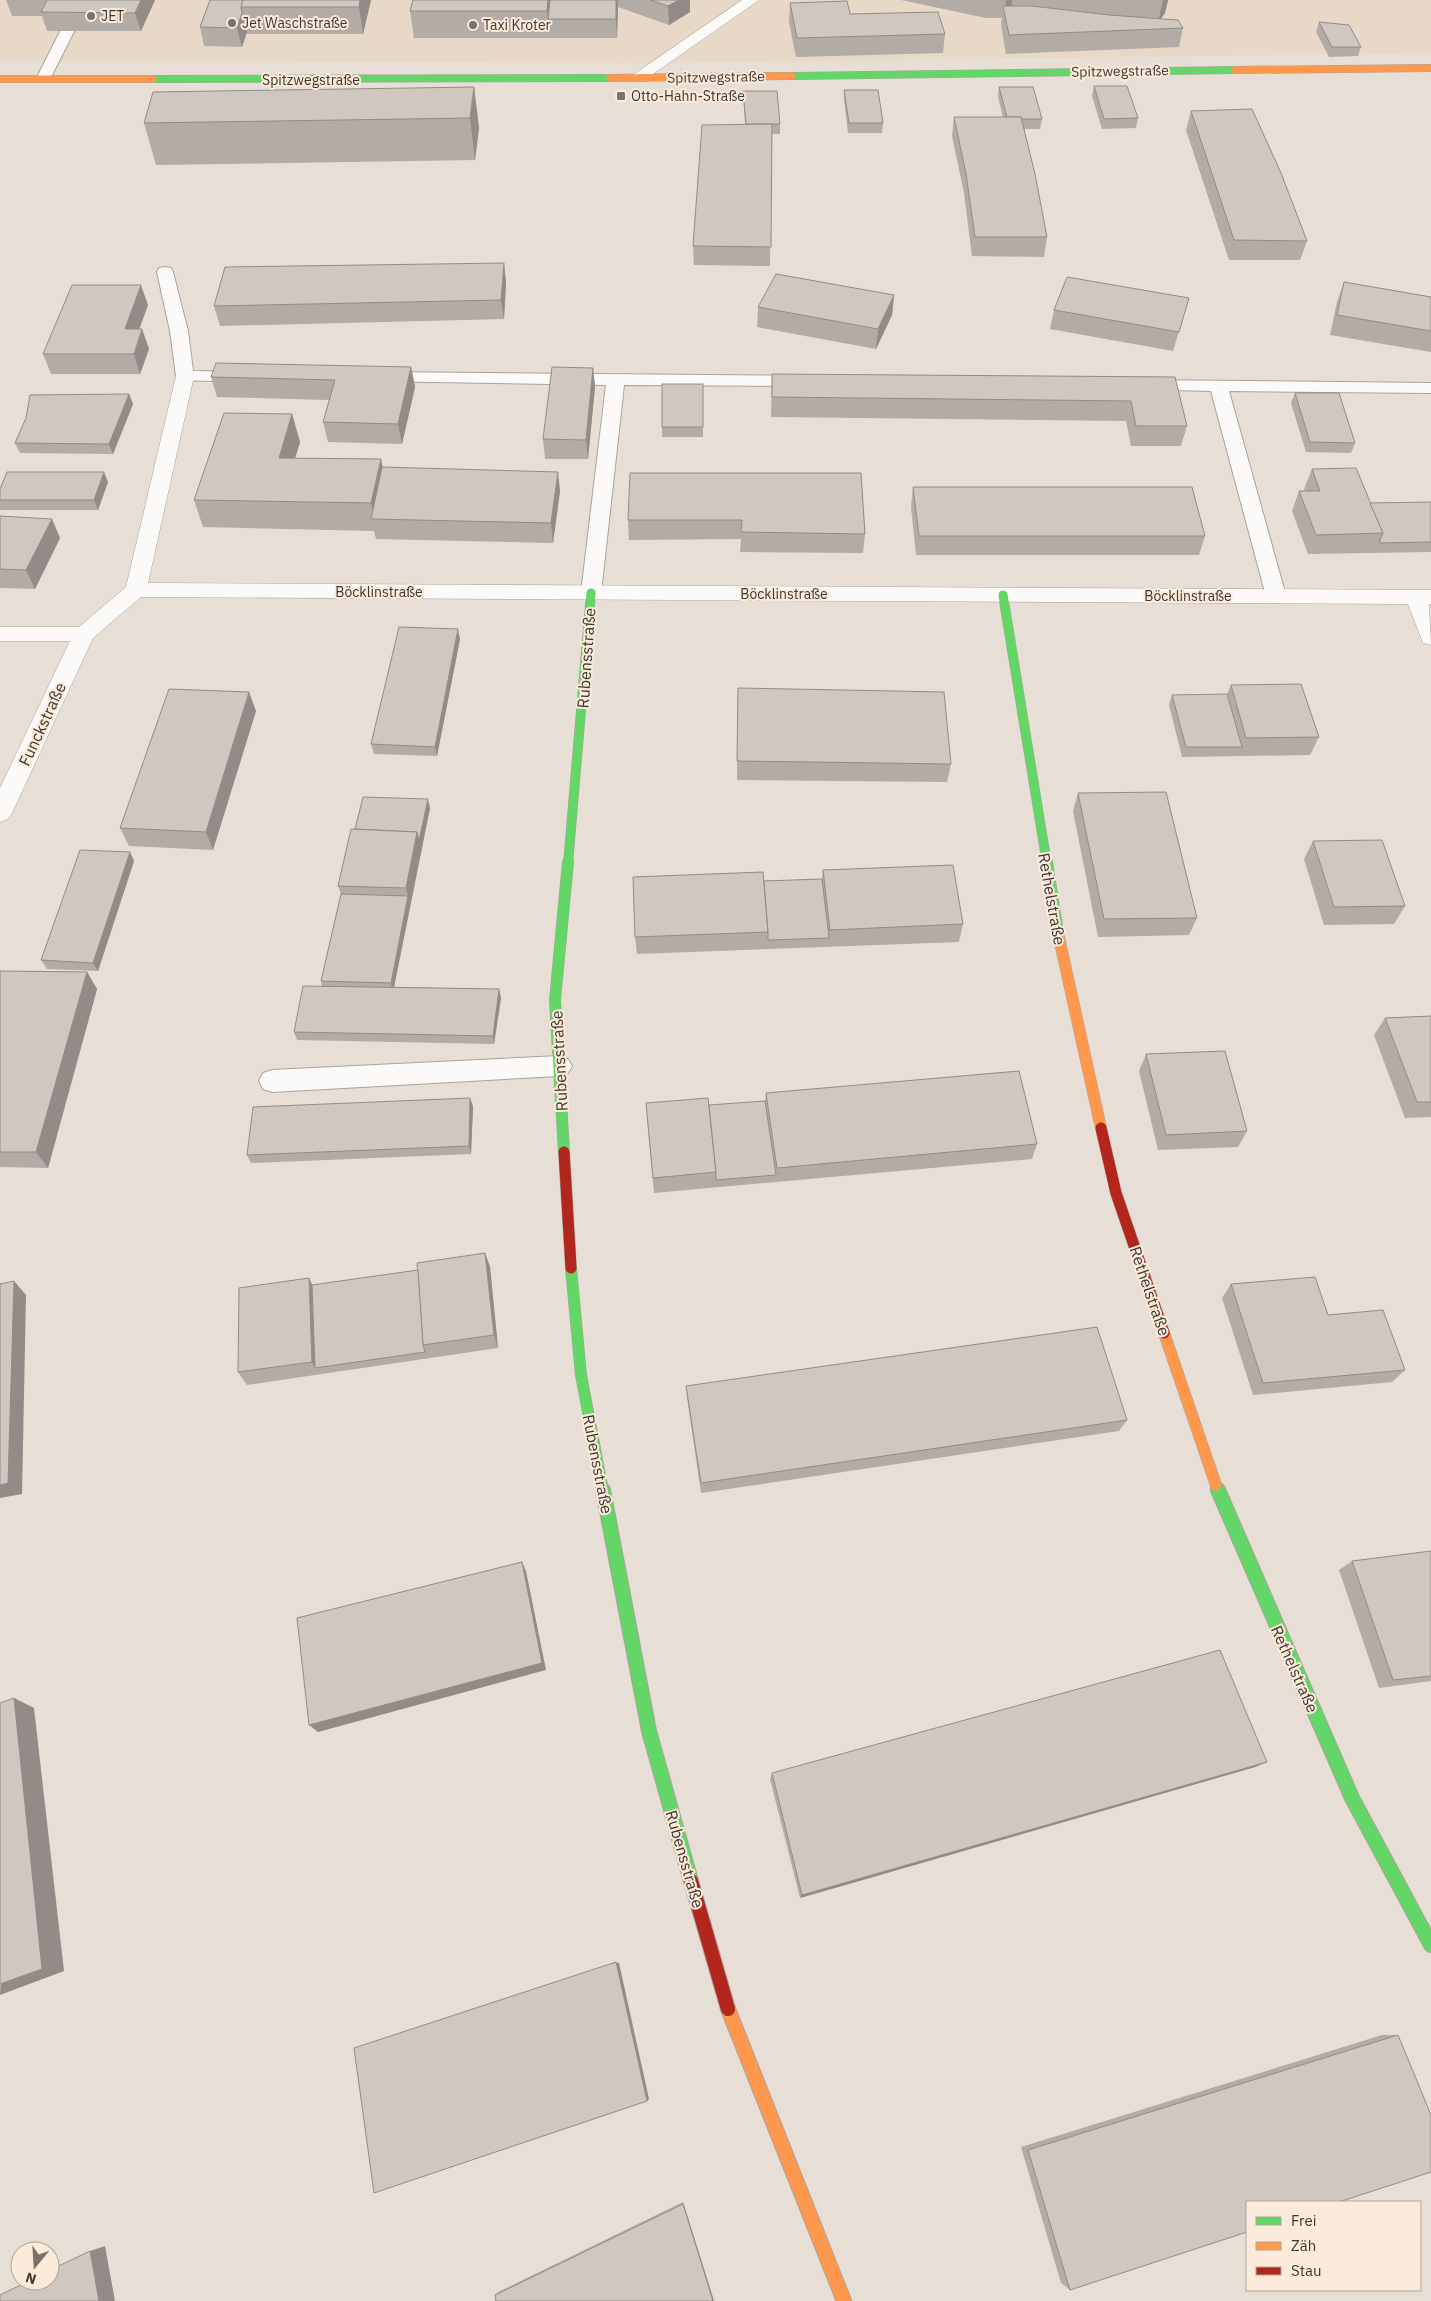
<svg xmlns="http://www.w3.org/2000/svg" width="1431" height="2301" font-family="'IBM Plex Sans',sans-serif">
<rect width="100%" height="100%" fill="#e7ded5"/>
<path fill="#e8d8c7" d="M0,0h1431v53l-790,10 -641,-3z"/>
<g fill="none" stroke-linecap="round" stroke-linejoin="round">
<g stroke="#aaa39c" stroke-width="2">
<g id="lane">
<path d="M76,0h14l-40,79 -2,3h-10l-2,-3z"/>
<path d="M165,267l6,1 2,4 15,59 5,40 52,1 6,1 3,4 -3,4 -6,1 -66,-2 -3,-4 -6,-45 -13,-59 2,-4z"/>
<path d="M377,372l431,4 6,1 3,4 -3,4 -6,1 -184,-1 -23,208 -3,5 -7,2 -7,-2 -3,-5 25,-208 -235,-4 -3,-4 3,-4z"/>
<path d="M1142,380l289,3v10l-202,-2 57,205 -3,5 -7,2 -7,-2 -3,-5 -55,-205 -75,-2 -3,-4 3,-4z"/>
<path d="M559,1056l9,3 4,7 -4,7 -9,3 -287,16 -9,-3 -4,-8 4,-8 9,-3z"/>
</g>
</g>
<g stroke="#aaa39c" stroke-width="1">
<g id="street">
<path d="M742,0h17l-116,81h-10l-3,-3 3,-3z"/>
<path d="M185,370l7,2 2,4 -46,207 1283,7v14h-2l2,41 -8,-2 -15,-39 -1267,-7 -48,41 -81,175 -4,6 -8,3v-34l70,-147h-70v-14h79l47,-40 50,-211 2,-4z"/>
</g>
</g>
<g stroke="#aaa39c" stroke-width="8">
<g id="fast-far3">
<path d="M792,76l443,-6"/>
<path d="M153,79l457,-1"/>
</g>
</g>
<g stroke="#aaa39c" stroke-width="10">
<g id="fast-far2">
<path d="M1003,595l44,269"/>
<path d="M568,864l23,-271"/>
</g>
</g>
<g stroke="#aaa39c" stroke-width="12">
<g id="fast-far1">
<path d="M1047,862l11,71"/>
<path d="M564,1152l-9,-152 13,-138"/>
<path d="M571,1268l10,107 22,116"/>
<path d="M1216,1485l3,6"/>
</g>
</g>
<g stroke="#aaa39c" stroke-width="16">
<g id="fast">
<path d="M603,1490l46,241 42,150"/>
<path d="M1218,1490l134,308 79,147"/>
</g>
</g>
<g stroke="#aaa39c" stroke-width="8">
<g id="slow-far2">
<path d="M1235,70l196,-2"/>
<path d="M610,78l182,-2"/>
<path d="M0,79h153"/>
</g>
</g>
<g stroke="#aaa39c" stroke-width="12">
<g id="slow-far1">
<path d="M1058,933l43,195"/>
<path d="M1164,1333l52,152"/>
</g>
</g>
<g stroke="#aaa39c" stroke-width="16">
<path id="slow" d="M728,2009l116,292"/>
</g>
<g stroke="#aaa39c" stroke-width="12">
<g id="jam-far1">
<path d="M1101,1128l15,65 48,140"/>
<path d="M564,1152l7,116"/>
</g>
</g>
<g stroke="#aaa39c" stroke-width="16">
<path id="jam" d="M691,1881l37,128"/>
</g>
<use href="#lane" fill="#fbfaf9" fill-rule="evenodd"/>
<use href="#street" fill="#fbfaf9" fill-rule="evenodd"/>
<use href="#fast-far3" stroke="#63d668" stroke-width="7"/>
<use href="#fast-far2" stroke="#63d668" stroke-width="9"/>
<use href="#fast-far1" stroke="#63d668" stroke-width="11"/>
<use href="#fast" stroke="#63d668" stroke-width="14"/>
<use href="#slow-far2" stroke="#ff974d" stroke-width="7"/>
<use href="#slow-far1" stroke="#ff974d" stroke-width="11"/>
<use href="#slow" stroke="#ff974d" stroke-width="14"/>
<use href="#jam-far1" stroke="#b3261e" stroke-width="11"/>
<use href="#jam" stroke="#b3261e" stroke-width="14"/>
</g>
<g fill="#b3aba6">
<path d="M6,0h149l-14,31h-94l-5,-15h-30z"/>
<path d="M210,0h161l-8,34h-116v-2l-5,15 -38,-1 -4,-19z"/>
<path d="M413,0h277v12l-21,13 -51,-18 -1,31h-203l-4,-27z"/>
<path d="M901,0h267l-3,13 -4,6 22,9 -4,19 -173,7 -5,-29 1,-7h-16z"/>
<path d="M790,3l155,31 -2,19 -147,4 -7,-35z"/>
<path d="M1319,22l42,25 -3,9 -29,1 -13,-25z"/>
<path d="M1094,86l44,32 -2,10 -34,1 -10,-33z"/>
<path d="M474,87l5,41 -4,32 -319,5 -12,-42z"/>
<path d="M999,87l43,32 -2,10h-16l23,108 -3,20 -72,-1 -8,-63 -12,-57 2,-19h49l-5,-20z"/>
<path d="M844,90l39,33 -1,10h-34l-4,-33z"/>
<path d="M743,91l37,33v10h-8l-2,132 -76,-1 -1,-19 52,-122z"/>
<path d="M1191,111l116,130 -7,19h-71l-43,-130z"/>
<path d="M504,263l2,20 -2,36 -284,7 -6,-20z"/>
<path d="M1344,282l87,15v55l-101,-17 7,-33z"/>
<path d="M894,295l-2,20 -16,34 -119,-22 1,-20z"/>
<path d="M1189,298l-16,53 -123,-22 4,-19z"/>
<path d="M148,305l-9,24h3l7,20 -9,25h-89l-8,-20z"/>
<path d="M411,367l4,20 -13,57 -74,-2 -5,-20 6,-22 -112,-3 -6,-20z"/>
<path d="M593,368l2,19 -7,72h-43l-2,-20z"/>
<path d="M772,374l403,3 12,49 -6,20h-50l-5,-25 -355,-4z"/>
<path d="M703,384v53h-41v-10z"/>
<path d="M1295,393l60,50 -4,10 -45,-1 -15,-49z"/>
<path d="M129,394l4,10 -20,50 -93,-1 -5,-10z"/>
<path d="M292,414l8,28 -5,16 86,1 1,8 178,24 -7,52 -177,-4 -2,-8 -171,-4 -9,-27z"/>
<path d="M1312,469l58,34 61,-1v50l-123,2 -16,-43 7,-20h6l-1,-2z"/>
<path d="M861,473l4,61 -2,19 -123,-1 1,-13 -112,1 -1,-20z"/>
<path d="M108,482l-10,28h-98v-21z"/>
<path d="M913,487l292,49 -6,19h-283l-5,-48z"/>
<path d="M0,516l60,22 -25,51 -35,-1z"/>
<path d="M460,639l-23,117 -63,-2 -3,-10z"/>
<path d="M1231,685l88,52 -9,18 -128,2 -13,-52 3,-10 55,-1z"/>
<path d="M738,688l213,76 -4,18 -210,-2z"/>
<path d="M256,711l-43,139 -84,-4 -9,-18z"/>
<path d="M1078,793l119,125 -8,17 -91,2 -25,-126z"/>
<path d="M430,808l-36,179 105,2 2,9 -7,46 -197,-4 -3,-8 28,-46 -1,-5 20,-87 -3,-8 17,-57z"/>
<path d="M1313,841l92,65 -11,18 -70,1 -20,-66z"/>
<path d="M130,852l4,9 -36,110 -51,-2 -6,-9z"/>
<path d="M823,870l140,54 -4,18 -322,12 -2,-17 129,-56 58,-2z"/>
<path d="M0,971l87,1 10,17 -49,179 -48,-1z"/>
<path d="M1431,1016v101l-26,1 -31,-83 11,-17z"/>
<path d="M1146,1054l101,77 -9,16 -80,3 -19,-79z"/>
<path d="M766,1093l271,51 -5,15 -378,34 -7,-74 62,-14 56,-4z"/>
<path d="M473,1106l-2,48 -220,9 -4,-8z"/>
<path d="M485,1253l5,14 8,81 -251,37 -9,-13 74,-87 106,-15z"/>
<path d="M1231,1284l97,31 77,55 -13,12 -139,13 -31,-97z"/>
<path d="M686,1386l441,34 -8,11 -418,62 -14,-95z"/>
<path d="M1431,1551v130l-52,7 -40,-118 13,-9z"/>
<path d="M1267,1762l-12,5 -455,131 -30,-119 2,-6z"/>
<path d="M1382,2035h16l-328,255 -9,-7 -40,-136z"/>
<path d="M683,2202l31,99 -219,-6 3,-3z"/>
</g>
<g fill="#928b87">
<path d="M141,0h14l-14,31 -6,-18z"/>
<path d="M360,0h11l-8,34 -4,-27z"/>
<path d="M548,0h6l-6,19 -1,-8z"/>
<path d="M616,0h2v6l-1,32 -1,-19z"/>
<path d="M679,0h11v12l-21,13 -1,-19z"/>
<path d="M1006,0h6v5l-7,11v-3z"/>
<path d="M1163,0h5l-3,13 -7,9z"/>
<path d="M242,13l5,19 -5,15 -5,-19z"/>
<path d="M474,87l5,41 -4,32 -5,-42z"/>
<path d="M504,263l2,20 -2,36 -3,-19z"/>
<path d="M141,285l7,20 -16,44 -7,-20z"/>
<path d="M894,295l-2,20 -16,34 2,-20z"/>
<path d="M142,329l7,20 -9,25 -6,-20z"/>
<path d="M411,367l4,20 -13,57 -4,-20z"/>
<path d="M593,368l2,19 -7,72 -2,-19z"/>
<path d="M129,394l4,10 -20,50 -4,-10z"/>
<path d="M292,414l8,28 -13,43 -8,-27z"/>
<path d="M381,459l5,28 -11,32 -4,-16z"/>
<path d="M104,472l4,10 -10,28 -4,-10z"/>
<path d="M558,472l2,19 -7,52 -2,-20z"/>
<path d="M52,519l8,19 -25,51 -9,-19z"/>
<path d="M458,629l2,10 -23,117 -2,-9z"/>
<path d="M249,692l7,19 -43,139 -7,-18z"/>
<path d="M428,799l2,9 -37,184 -2,-9 17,-87 -2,-8 11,-56z"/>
<path d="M130,852l4,9 -36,110 -5,-8z"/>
<path d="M87,972l10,17 -49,179 -12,-16z"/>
<path d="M499,989l2,9 -7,46 -1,-8z"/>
<path d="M470,1098l3,8 -2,48 -2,-8z"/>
<path d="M485,1253l5,14 8,81 -4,-13z"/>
<path d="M309,1278l7,14 -1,76 -3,-6z"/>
<path d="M14,1281l12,14 -4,199 -22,4v-13z"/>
<path d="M522,1562l4,9 20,99 -228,62 -9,-7z"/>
<path d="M14,1698l20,10 30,263 -64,24z"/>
<path d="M1267,1762l-12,5 -455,131 2,-3z"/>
<path d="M616,1962l3,1 30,136 -2,2z"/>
<path d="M683,2202l31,99h-1l-30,-97z"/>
<path d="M105,2246l10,55h-16l-9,-50z"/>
</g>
<g fill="#d0c7c1" stroke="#928b87">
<path d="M47,0h94l-6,13 -94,-1z"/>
<path d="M210,0h33l-2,7 1,6 -5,15 -37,-1z"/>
<path d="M243,0h117l-1,7h-118z"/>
<path d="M413,0h135l-1,11h-137z"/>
<path d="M550,0h66v19h-68z"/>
<path d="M650,0h29l-11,6z"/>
<path d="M847,1l3,13 88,-2 7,22 -148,4 -7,-35z"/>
<path d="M1003,6h29l77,9 69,5 5,8 -174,7z"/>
<path d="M1319,22l30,3 12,22h-29z"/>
<path d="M1094,86h33l11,32 -34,1z"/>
<path d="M474,87l-4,31 -326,5 9,-31z"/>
<path d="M999,87h34l9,32h-21v-2h-14z"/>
<path d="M844,90h34l5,33h-34z"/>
<path d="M743,91h34l3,33h-34z"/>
<path d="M1252,109l29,64 26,68 -73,-1 -43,-129z"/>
<path d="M954,117h67l14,57 12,63h-72l-9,-63z"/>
<path d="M772,124l-1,123 -78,-1 9,-121z"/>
<path d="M504,263l-3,37 -287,6 11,-39z"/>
<path d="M776,274l118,21 -16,34 -120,-22z"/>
<path d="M1067,277l122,21 -10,34 -125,-22z"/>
<path d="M1344,282l87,15v34l-94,-16z"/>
<path d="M72,285h69l-16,44h17l-8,25h-91z"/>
<path d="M216,363l195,4 -13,57 -75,-2 12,-42 -124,-3z"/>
<path d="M552,367l41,1 -7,72 -43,-1z"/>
<path d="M772,374l403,3 12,49h-51l-5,-25 -359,-4z"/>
<rect x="662" y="384" width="41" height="43"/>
<path d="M1295,393h44l16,50 -45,-1z"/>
<path d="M129,394l-20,50 -94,-1 11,-25 4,-23z"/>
<path d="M224,413l68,1 -13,44 102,1 -10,44 -177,-3z"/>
<path d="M382,467l176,5 -7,51 -180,-4z"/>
<path d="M1356,468l27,65 -67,2 -17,-44h21l-8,-22z"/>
<path d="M7,472h97l-10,28h-94v-11z"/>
<path d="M630,473h231l4,61 -124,-2 1,-12h-114z"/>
<path d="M913,487h279l13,49h-286z"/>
<path d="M1431,502v40l-52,1 4,-10 -13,-30z"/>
<path d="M0,516l52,3 -26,51 -26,-1z"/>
<path d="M399,627l59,2 -23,118 -64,-3z"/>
<path d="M1301,684l18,53 -73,1 -15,-53z"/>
<path d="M738,688l206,4 7,72 -214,-3z"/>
<path d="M169,689l80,3 -43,140 -86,-4z"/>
<path d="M1227,694l15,53h-56l-14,-52z"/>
<path d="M1166,792l31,126 -93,1 -26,-126z"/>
<path d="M363,797l65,2 -9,42 -2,-9 -62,-3z"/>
<path d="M351,829l66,3 -11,56 -68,-2z"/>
<path d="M1382,840l23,66 -71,1 -21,-66z"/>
<path d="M80,850l50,2 -37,111 -52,-3z"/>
<path d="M953,865l10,59 -133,6 -7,-60z"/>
<path d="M763,872l5,60 -133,5 -2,-60z"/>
<path d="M822,879l7,59 -61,2v-8l-4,-51z"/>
<path d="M341,894l67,2 -17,87 -70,-2z"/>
<path d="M0,971l87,1 -51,180h-36z"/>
<path d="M303,986l196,3 -6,47 -199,-4z"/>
<path d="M1431,1016v86h-14l-32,-84z"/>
<path d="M1225,1051l22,80 -81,4 -20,-81z"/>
<path d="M1019,1071l18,73 -260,24 -11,-75z"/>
<path d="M470,1098l-1,48 -222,9 6,-48z"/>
<path d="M708,1098l8,74 -63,6 -7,-75z"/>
<path d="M765,1101l11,74 -60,5v-8l-7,-67z"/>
<path d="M485,1253l9,82 -71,10 -6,-82z"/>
<path d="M418,1270l5,75 2,7 -110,16 -3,-83z"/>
<path d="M1315,1277l13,38 55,-5 22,60 -142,13 -32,-99z"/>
<path d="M309,1278l3,84 -74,10 1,-84z"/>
<path d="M14,1281l-6,202 -8,2v-201z"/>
<path d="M1097,1327l30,93 -426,63 -15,-97z"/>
<path d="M1431,1551v125l-38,4 -41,-119z"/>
<path d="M522,1562l20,101 -233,62 -12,-107z"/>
<path d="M1220,1650l47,112 -465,133 -30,-122z"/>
<path d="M14,1698l28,271 -42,15v-281z"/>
<path d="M616,1962l31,139 -273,92 -20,-145z"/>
<path d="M1398,2035l33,80v57l-92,30h-92v30l-177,58 -42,-140z"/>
<path d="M683,2204l30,97h-217l-1,-6z"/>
<path d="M90,2251l9,50h-99v-6l29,-14h21v-11z"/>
</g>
<g fill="#79716a" stroke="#fcebda" stroke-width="2">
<circle cx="91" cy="16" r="5"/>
<circle cx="232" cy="23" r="5"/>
<circle cx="473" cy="25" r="5"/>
<rect x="616" y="91" width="10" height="10" rx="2.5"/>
</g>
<g text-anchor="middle" stroke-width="4" stroke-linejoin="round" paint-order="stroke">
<g font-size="14" fill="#3e3730" stroke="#fcebda" text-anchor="start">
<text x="101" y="21">JET</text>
<text x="242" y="28">Jet Waschstraße</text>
<text x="483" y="30">Taxi Kroter</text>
<text x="631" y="101">Otto-Hahn-Straße</text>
</g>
<g font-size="14" fill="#3e3730" stroke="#fcebda">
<text transform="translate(1120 71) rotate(-1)" y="5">Spitzwegstraße</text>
<text transform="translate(716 77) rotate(-1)" y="5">Spitzwegstraße</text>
<text x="311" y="85">Spitzwegstraße</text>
<text x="379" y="597">Böcklinstraße</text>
<text x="784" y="599">Böcklinstraße</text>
<text x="1188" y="601">Böcklinstraße</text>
</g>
<g font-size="16" fill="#3e3730" stroke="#fcebda">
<text transform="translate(586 658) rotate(-86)" y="6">Rubensstraße</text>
<text transform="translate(42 724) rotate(-65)" y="6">Funckstraße</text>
<text transform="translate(1052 899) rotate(80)" y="6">Rethelstraße</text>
<text transform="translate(559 1061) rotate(-93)" y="6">Rubensstraße</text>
<text transform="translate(1150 1291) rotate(71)" y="6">Rethelstraße</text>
<text transform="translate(598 1464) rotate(79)" y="6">Rubensstraße</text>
<text transform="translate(1295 1669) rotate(66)" y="6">Rethelstraße</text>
<text transform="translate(685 1859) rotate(74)" y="6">Rubensstraße</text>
</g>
</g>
<rect x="1246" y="2201" width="175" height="90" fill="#fcebda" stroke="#b0a396"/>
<rect x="1256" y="2217" width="25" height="8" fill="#63d668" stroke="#b0a396"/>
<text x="1291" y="2226" font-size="15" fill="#3e3730">Frei</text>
<rect x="1256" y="2242" width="25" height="8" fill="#ff974d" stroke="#b0a396"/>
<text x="1291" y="2251" font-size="15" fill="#3e3730">Zäh</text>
<rect x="1256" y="2267" width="25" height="8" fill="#b3261e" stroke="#b0a396"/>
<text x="1291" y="2276" font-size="15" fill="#3e3730">Stau</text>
<g transform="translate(35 2266) rotate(198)"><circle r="24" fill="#fcebda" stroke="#b0a396"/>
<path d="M0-4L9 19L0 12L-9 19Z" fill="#79716a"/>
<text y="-8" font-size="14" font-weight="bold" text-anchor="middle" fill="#3e3730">N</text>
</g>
</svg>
